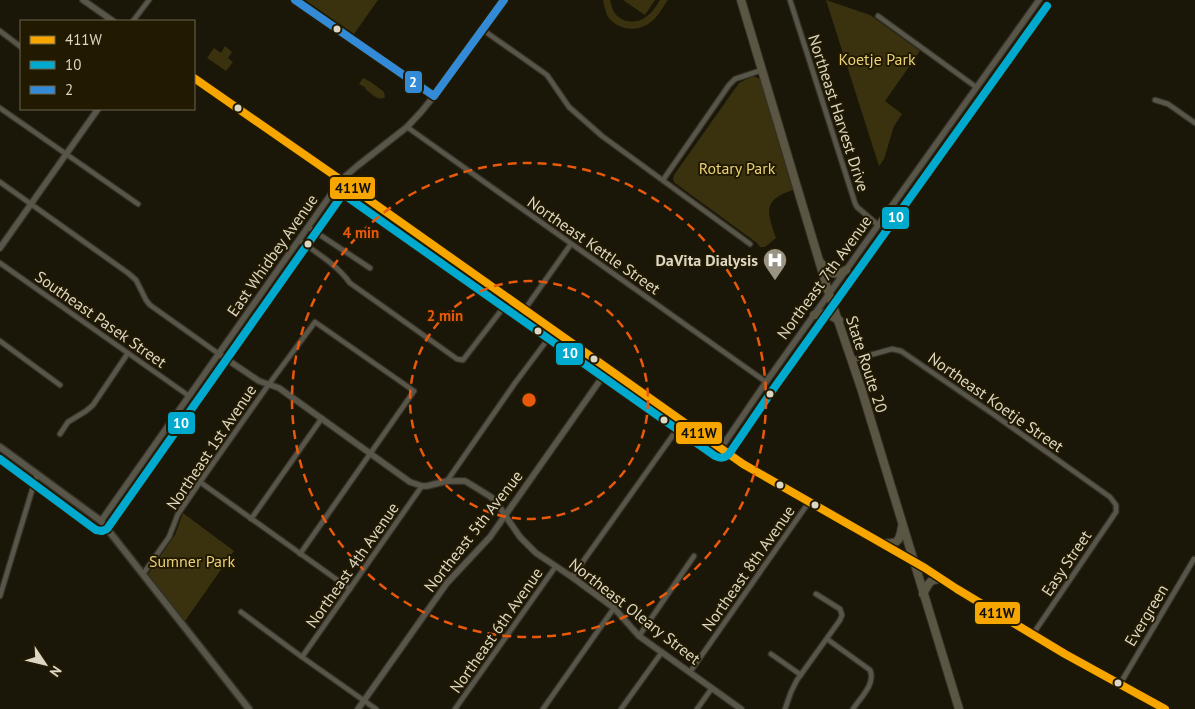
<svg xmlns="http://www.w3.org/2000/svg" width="1195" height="709" font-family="'PT Sans',sans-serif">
<rect width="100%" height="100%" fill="#1a1608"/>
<g fill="#3a320f">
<path d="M305,0h73l-24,34z"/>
<path d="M603,0h7c1,4 2,8 4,12 7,11 23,13 33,4 6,-4 9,-10 13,-16h8c-6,8 -11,19 -20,24 -13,9 -33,5 -41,-9 -2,-5 -3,-10 -4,-15z"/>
<path d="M623,0h32l-10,15z"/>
<path d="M826,0l44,15 50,36 -35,50 17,13 -8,12 -10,33 -5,7z"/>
<path d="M225,46l7,6 -4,6 5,4 -7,9 -19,-13 7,-10 7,5z"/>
<path d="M753,76l7,3 33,111c-31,10 -26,22 -17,48l-11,9h-5l-3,-4 -82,-60 -2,-3 1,-5 65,-92z"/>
<path d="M363,78l8,4 13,10 1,5c-7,5 -14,-4 -20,-8l1,-1 -7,-4z"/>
<path d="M183,513l51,38 -49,70 -37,-47 27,-39z"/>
</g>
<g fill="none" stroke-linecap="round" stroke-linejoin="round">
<g stroke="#353128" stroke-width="7">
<g id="minor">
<path d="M295,0l139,96"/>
<path d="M790,0l65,203 2,4 21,18"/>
<path d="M878,16l98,71"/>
<path d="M133,21l16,-21"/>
<path d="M483,30l64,45 22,32 33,29 148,108"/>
<path d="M0,31l21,16"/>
<path d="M1155,100l13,4 27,19"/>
<path d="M0,108l138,96"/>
<path d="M407,127l359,255"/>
<path d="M663,180l66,-95 6,-6 27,-9"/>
<path d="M0,182l128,91 8,7 10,20 4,5 69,49"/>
<path d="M308,227l62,41"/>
<path d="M299,240c19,14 37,24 51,43l107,76 6,1 47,-61"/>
<path d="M0,263l189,133"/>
<path d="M525,309l46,-65"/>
<path d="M0,341l60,44"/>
<path d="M852,360l40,-11 9,2 92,63 117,83 6,8v7l-83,122"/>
<path d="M60,434l8,-12 18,-11 7,-6 35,-52"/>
<path d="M447,481l68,-98 39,-52"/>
<path d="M200,482l150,107"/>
<path d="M251,519l71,-101"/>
<path d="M143,574l26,-37 9,-23 22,-32 69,-98 46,-62 99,69 -114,163"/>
<path d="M572,577l111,-156"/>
<path d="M0,596l37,-122"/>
<path d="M241,612l61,45 74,52"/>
<path d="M639,636l55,-80"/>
<path d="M827,639l43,31c6,14 -10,28 -17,39"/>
<path d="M771,654l30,21"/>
<path d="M302,657l120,-171"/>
<path d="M690,672l119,-170"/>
<path d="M1120,684l74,-125"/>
<path d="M455,709l101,-143"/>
<path d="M543,709l71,-101"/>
<path d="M621,709l41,-57"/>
<path d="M697,709l15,-21"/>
<path d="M785,709l6,-17 6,-12 43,-60 2,-5 -2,-6 -24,-15"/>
</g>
</g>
<g stroke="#353128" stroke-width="8">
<g id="tertiary">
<path d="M83,0l30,21"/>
<path d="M194,78l147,102 402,284 133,77 49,27 32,21 108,65 100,55"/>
<path d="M0,248l98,-139"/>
<path d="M219,354l40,27 20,7 131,94 12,4h5l20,-5h18l10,6 16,10 5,5 24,35 16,16 36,24 42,31 25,28 102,73"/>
<path d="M721,448l45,-66 273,-382"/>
<path d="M101,521l240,-341 15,-13 51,-40 14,-15 13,-16 70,-96"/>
<path d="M358,709l89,-126 43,-46 118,-168"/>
</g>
</g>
<g stroke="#353128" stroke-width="9">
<path id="secondary" d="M0,447l101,74 148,188"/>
</g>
<g stroke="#353128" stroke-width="10">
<g id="primary">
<path d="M741,0l88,294 33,97 97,318"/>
<path d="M821,263c8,10 14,14 25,7"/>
<path d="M814,315l11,-2 14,7"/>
<path d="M880,543c17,1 19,1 22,-16"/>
<path d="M923,594c6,-11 6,-15 19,-15"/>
</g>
</g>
<use href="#minor" stroke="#585549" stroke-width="4.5"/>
<use href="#tertiary" stroke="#585549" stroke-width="5.5"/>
<use href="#secondary" stroke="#585549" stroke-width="6"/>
<use href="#primary" stroke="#5b5644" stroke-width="8"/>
<g stroke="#221a00" stroke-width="11">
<path id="bus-1" d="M194,78l147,102 402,284 182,104 32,21 108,65 100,55"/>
</g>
<g stroke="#221a00" stroke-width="11">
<path id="bus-2" d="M0,459l96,71 6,1 5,-2 236,-335 372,262c6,3 10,2 14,-2l45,-66 273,-382"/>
</g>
<g stroke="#221a00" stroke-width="11">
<path id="bus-3" d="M295,0l139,96 70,-96"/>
</g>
<use href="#bus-1" stroke="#f7a600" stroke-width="8"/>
<use href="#bus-2" stroke="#00a9ce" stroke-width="8"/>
<use href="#bus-3" stroke="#338bd7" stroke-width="8"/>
</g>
<g fill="none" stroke="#e8590c" stroke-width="2.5" stroke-dasharray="9 6">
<circle cx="529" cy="400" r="119"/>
<circle cx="529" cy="400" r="237"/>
</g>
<defs>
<g id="hospital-pin" transform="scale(1.25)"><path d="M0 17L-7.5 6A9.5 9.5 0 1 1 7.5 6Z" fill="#989383" stroke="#221a00"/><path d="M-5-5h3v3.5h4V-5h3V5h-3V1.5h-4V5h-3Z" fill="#fff"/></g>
</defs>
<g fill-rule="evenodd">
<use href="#hospital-pin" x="775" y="260"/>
</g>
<g fill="#dcd7c5" stroke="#221a00" stroke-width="2">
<circle cx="337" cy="29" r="4.5"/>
<circle cx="238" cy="108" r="4.5"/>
<circle cx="308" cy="244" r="4.5"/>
<circle cx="538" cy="331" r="4.5"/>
<circle cx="594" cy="359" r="4.5"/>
<circle cx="770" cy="394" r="4.5"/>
<circle cx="664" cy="420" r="4.5"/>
<circle cx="780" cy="485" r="4.5"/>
<circle cx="815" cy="505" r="4.5"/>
<circle cx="1118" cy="683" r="4.5"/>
</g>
<g text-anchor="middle" stroke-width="4" stroke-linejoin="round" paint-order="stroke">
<g font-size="16" fill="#ead177" stroke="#221a00">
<text x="877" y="65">Koetje Park</text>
<text x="737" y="174">Rotary Park</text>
<text x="192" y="567">Sumner Park</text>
</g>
<g font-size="16" fill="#dcd7c5" stroke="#221a00">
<text transform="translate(839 113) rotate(72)" y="6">Northeast Harvest Drive</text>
<text transform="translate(594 245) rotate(35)" y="6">Northeast Kettle Street</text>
<text transform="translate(272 255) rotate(-55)" y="6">East Whidbey Avenue</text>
<text transform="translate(824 277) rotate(-54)" y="6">Northeast 7th Avenue</text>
<text transform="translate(101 319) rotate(35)" y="6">Southeast Pasek Street</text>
<text transform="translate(867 364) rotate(72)" y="6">State Route 20</text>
<text transform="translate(996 402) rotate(35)" y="6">Northeast Koetje Street</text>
<text transform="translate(211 447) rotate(-56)" y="6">Northeast 1st Avenue</text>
<text transform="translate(473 531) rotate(-52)" y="6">Northeast 5th Avenue</text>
<text transform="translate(1066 563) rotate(-56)" y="6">Easy Street</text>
<text transform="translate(352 565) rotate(-55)" y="6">Northeast 4th Avenue</text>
<text transform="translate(748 568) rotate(-55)" y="6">Northeast 8th Avenue</text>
<text transform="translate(635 611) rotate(38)" y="6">Northeast Oleary Street</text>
<text transform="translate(1146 615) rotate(-59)" y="6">Evergreen</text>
<text transform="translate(496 630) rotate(-55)" y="6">Northeast 6th Avenue</text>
</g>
<g font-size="16" font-weight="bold" fill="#dcd7c5" stroke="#221a00" text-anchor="end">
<text x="758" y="266">DaVita Dialysis</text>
</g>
</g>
<circle cx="529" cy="400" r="8" fill="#e8590c" stroke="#221a00" stroke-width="2.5"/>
<g font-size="15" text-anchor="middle" font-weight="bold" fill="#e8590c" stroke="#221a00" stroke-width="4" stroke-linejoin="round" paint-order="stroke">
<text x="361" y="238">4 min</text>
<text x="445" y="321">2 min</text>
</g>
<g stroke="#221a00" stroke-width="2">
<rect x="404" y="70" width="19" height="24" rx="5" fill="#338bd7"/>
<rect x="329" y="176" width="47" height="24" rx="5" fill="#f7a600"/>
<rect x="881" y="206" width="29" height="24" rx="5" fill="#00a9ce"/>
<rect x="555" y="342" width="29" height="24" rx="5" fill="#00a9ce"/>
<rect x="167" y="411" width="29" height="24" rx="5" fill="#00a9ce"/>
<rect x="675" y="421" width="48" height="24" rx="5" fill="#f7a600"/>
<rect x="974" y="601" width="47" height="24" rx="5" fill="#f7a600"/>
</g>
<g font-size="14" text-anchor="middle" font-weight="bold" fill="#fff">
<text x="413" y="87">2</text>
<text x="896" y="222">10</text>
<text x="570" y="358">10</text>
<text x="181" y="428">10</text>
</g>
<g font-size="14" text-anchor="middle" font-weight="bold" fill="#111">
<text x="353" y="193">411W</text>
<text x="699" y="438">411W</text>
<text x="997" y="618">411W</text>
</g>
<rect x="20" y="20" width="175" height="90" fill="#221a00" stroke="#6c664f"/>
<rect x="30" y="36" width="25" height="8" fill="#f7a600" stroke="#6c664f"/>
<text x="65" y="45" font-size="15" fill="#dcd7c5">411W</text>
<rect x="30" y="61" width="25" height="8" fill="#00a9ce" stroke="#6c664f"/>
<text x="65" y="70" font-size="15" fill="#dcd7c5">10</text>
<rect x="30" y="86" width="25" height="8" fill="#338bd7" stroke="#6c664f"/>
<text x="65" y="95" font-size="15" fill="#dcd7c5">2</text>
<g transform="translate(45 664) rotate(125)" stroke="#221a00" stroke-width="4" paint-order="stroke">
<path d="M0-4L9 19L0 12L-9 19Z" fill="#dcd7c5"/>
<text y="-8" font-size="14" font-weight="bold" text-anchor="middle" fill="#dcd7c5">N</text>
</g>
</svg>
